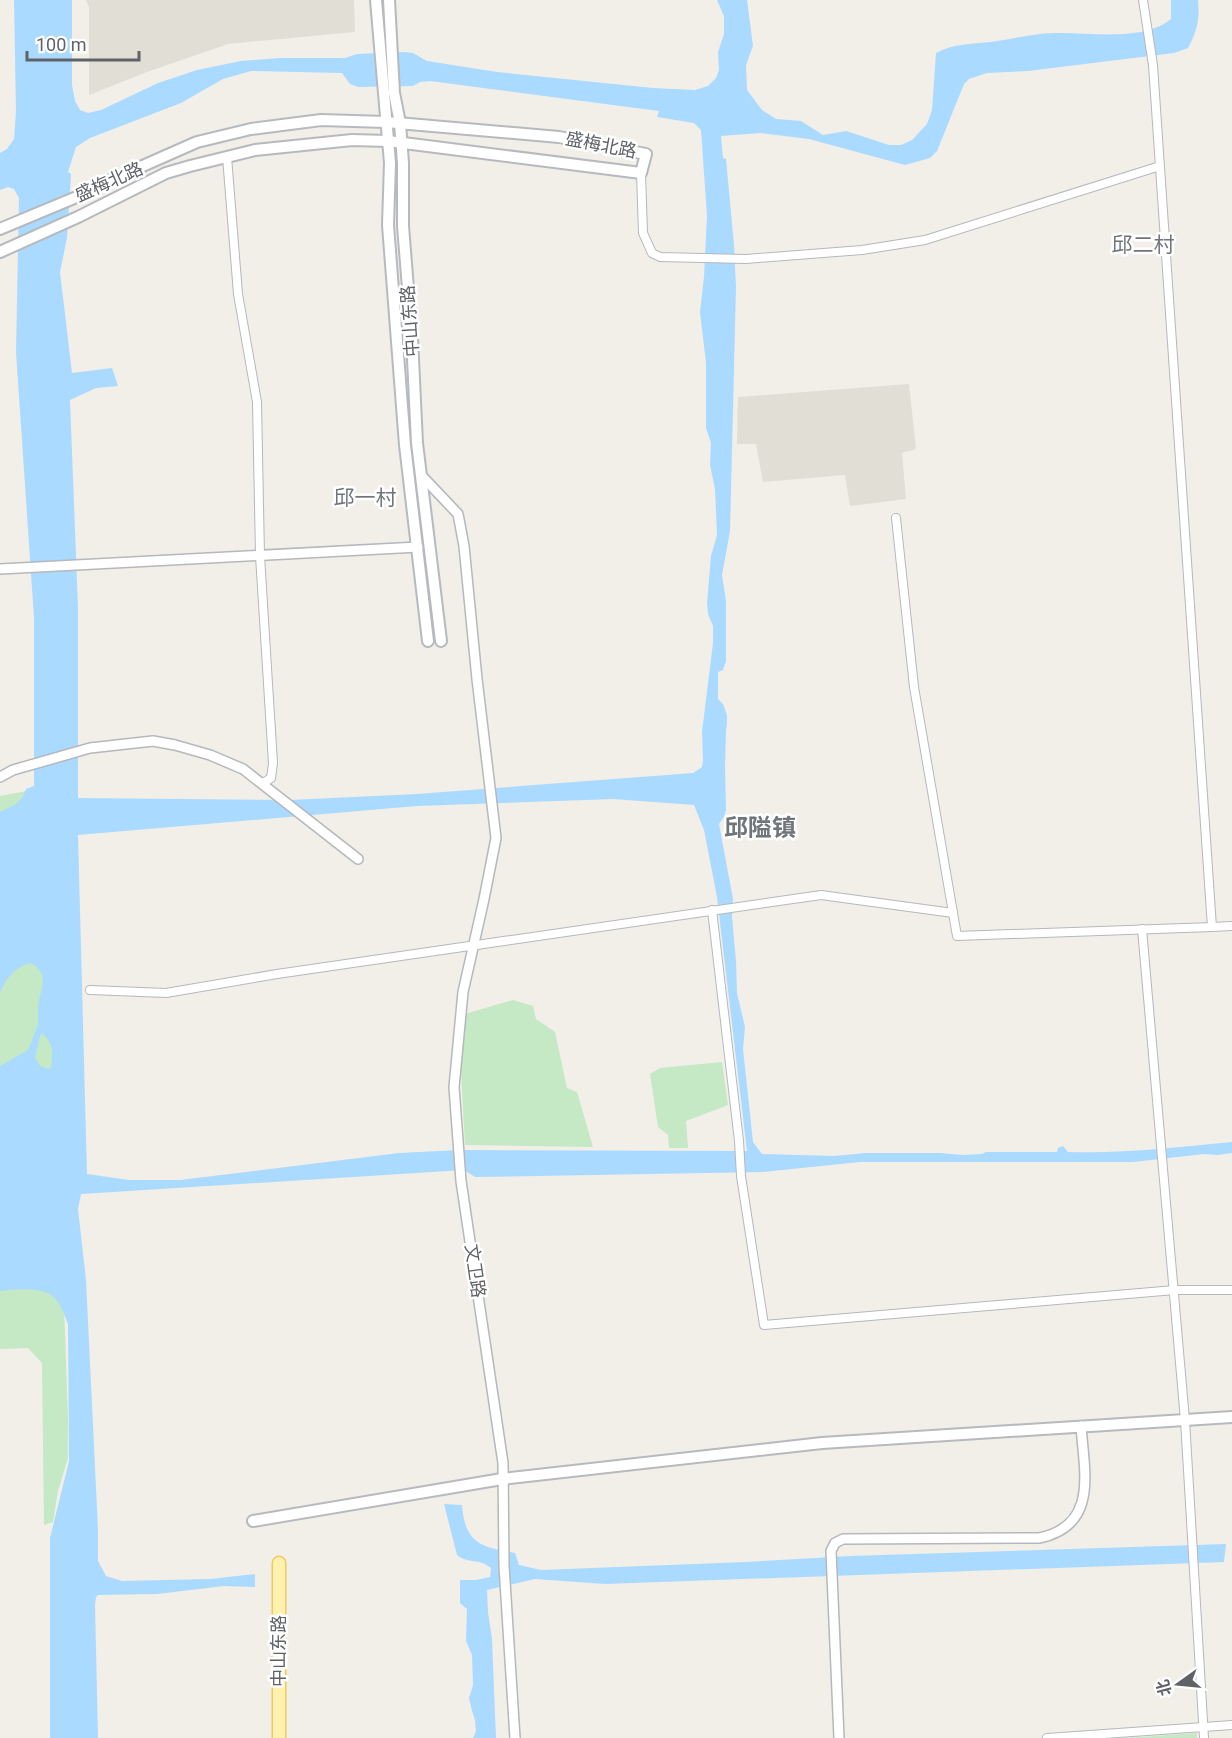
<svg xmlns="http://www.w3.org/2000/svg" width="1232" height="1738" font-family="Roboto,'Noto Sans SC',sans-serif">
<rect width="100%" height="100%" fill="#f1efe8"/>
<g fill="#e1ded6">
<path d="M86,0h268l1,32 -127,12 -81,28 -58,23v-88z"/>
<path d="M909,384l7,65 -14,4 4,46 -56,7 -5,-31 -82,7 -7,-38h-19l1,-47z"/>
</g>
<g fill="#c5e8c5">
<path d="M27,791l28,260 13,367v40l-10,33 -5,31 -9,3 -2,-162 -14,-15 -28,1v-553z"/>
<path d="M513,1000l20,6 3,13 19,13 12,56 10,4 16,55 -128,-2 -7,-129z"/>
<path d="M722,1062l6,43 -42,16 2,27h-19l-1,-13 -10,-8 -8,-53 10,-6z"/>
<path d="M1197,1733v5h-70z"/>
</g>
<g fill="#aadaff" fill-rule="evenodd">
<path d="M14,0h58v85l3,16 5,9 8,3 13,-3 57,-27 39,-13 44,-9 39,-3h65l12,-4 47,-2 9,1 14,8 70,11 156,16 42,2 13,-4 8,-8 3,-8 -1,-18 6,-18v-18l-7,-16h30l6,46 -7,19 1,25 15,20 14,9 25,2 22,14 23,-4 43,14h12l11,-5 15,-16 5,-14 4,-57c16,-9 35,-9 54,-11 17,-2 33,-6 50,-8 39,-5 99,11 131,-15v-19h27c2,18 -1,32 -10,48l-14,5 -146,18 -41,2 -18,6 -5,5 -27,67 -7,7 -25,7 -96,-26 -48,-6 -40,3 2,22 3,1 8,86 2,42 -6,244 -8,44 4,26v60l-3,9 -5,2v27l5,5 4,11v9l-1,6 -1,36 1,44 -2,7 -5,7 14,75 -1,18 4,44 1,32 8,34 -2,22 10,93 9,12 72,2 32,-3h74l23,2 19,-1 4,-2h71l1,-4 5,-2 5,6c55,2 109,-5 164,-10v11l-14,2 -14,-1 -71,8h-273l-97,10 -288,5 -11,-7 -383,24 -3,15 8,71 12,249v32l8,15 16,5 88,-2 45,-5v13l-31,-1 -67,8 -59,1 -2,2 -1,8 3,133h-48v-200l19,-77 -1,-137c-4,-10 -8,-23 -17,-29 -11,-8 -38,-6 -51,-4v-225l28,-16 10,-25v-20l5,-22 -1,-9 -6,-8 -6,-3c-16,5 -24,15 -30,30v-181c13,-6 22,-9 26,-23l8,-3v-168l-18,-266 3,-154 -5,-9 -6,-2 -8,3v-37l7,-4 7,-10 2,-27zM251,71l91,2 8,11 8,3 55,-1 7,-4 10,-1 229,30 -2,6 37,6 7,7 6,86 -3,61 -4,35 6,51v65l5,15 -1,22 5,24 2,46 -6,21 -4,47 1,11 5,12v17l-11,89 1,29 -1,6 -9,6 -276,21 -127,6 -212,-2v-190l-8,-208 26,-12 22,-2 -6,-18 -40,5 -12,-101 7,-34 4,-64 -3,-2 8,-25 14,-9 91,-35 42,-24zM613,799l81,6 10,25 13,67 30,254 -286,-1 -62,3 -219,27h-51l-42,-6 -9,-339 339,-29zM41,1033c13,9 12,21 10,35l-2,1 -9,-3 -5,-9z"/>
<path d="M444,1504l18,1c3,38 18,42 53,48l4,12 22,5 205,-8 104,-6 376,-12 -2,18 -619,22 -70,-5 -48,11 1,22 4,27 4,99h-23l3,-7 -1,-11 -3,-9 -3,-13 4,-13 -1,-30 -6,-14 1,-32 -7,-6v-23h16l14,-3 1,-9c-12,-10 -23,-4 -34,-13z"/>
</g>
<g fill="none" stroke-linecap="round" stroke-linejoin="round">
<g stroke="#b5b8bc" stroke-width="10">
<g id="minor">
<path d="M227,157l11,137 19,108 3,154 13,207 -2,15 -8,5"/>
<path d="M641,173l2,60 9,20 8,4 86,2 116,-9 63,-10 235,-74"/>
<path d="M896,518l18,169 43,249 255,-9 -59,-862 -10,-65"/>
<path d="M712,910l27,231 2,35 23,149 411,-35h57"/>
<path d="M1212,927l20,-1"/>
<path d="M1142,929l43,491 19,318"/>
<path d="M90,990l76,3 111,-19 544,-79 132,18"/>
<path d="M1047,1738l185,-13"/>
</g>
</g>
<g stroke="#b5b8bc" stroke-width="12">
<g id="tertiary">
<path d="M421,475l37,39 6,32 13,133 19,159 -12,61 -21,93 -9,95 7,94 42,282 1,103 11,172"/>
<path d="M0,569l418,-22"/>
<path d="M0,777l13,-7 77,-22 63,-7 22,4 35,10 33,14 115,90"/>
<path d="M839,1738l-8,-187 4,-8 8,-4 196,-1c60,-12 45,-67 42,-112"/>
</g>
</g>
<g stroke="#b6babf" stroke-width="14">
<g id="secondary">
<path d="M376,0l14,163 -2,62 17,220 23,196"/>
<path d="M389,0l5,93 6,30 3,40v63l9,112 5,105 24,198"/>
<path d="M0,229l79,-33 7,-5 111,-49 54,-13 70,-9 65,2 173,15 87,17 -5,19 -253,-32 -36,-1 -97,10 -65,16 -24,7 -88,44 -78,35"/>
<path d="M253,1521l249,-42 320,-36 410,-26"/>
</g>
</g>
<g stroke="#f2c960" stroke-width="15">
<path id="primary" d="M279,1563v175"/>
</g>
<use href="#minor" stroke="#fff" stroke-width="8"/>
<use href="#tertiary" stroke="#fff" stroke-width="9"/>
<use href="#secondary" stroke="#fff" stroke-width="10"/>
<use href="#primary" stroke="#fff2af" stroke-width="12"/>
</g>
<g text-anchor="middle" stroke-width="5" stroke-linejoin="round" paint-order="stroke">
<g font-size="18" fill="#5f6368" stroke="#fff">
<text transform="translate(601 145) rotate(11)" y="6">盛梅北路</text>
<text transform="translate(109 182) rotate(-24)" y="6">盛梅北路</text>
<text transform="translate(410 321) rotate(-94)" y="6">中山东路</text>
<text transform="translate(475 1271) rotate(82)" y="6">文卫路</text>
<text transform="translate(279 1651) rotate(-90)" y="6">中山东路</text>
</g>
<g font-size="21" fill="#70757a" stroke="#fff">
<text x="1143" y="252">邱二村</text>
<text x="365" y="505">邱一村</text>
</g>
<g font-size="24" font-weight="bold" fill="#70757a" stroke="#fff">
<text x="760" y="836">邱隘镇</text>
</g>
</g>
<g transform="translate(1178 1684) rotate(255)" stroke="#ffffff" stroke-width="4.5" paint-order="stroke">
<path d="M0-4.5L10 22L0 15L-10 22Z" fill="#5f6368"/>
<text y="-9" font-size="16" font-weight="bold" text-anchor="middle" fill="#5f6368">北</text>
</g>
<path d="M27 51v9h112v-9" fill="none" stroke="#5f6368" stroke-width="3"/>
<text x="36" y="51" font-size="18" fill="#5f6368" stroke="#ffffff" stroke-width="4.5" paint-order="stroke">100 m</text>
</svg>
